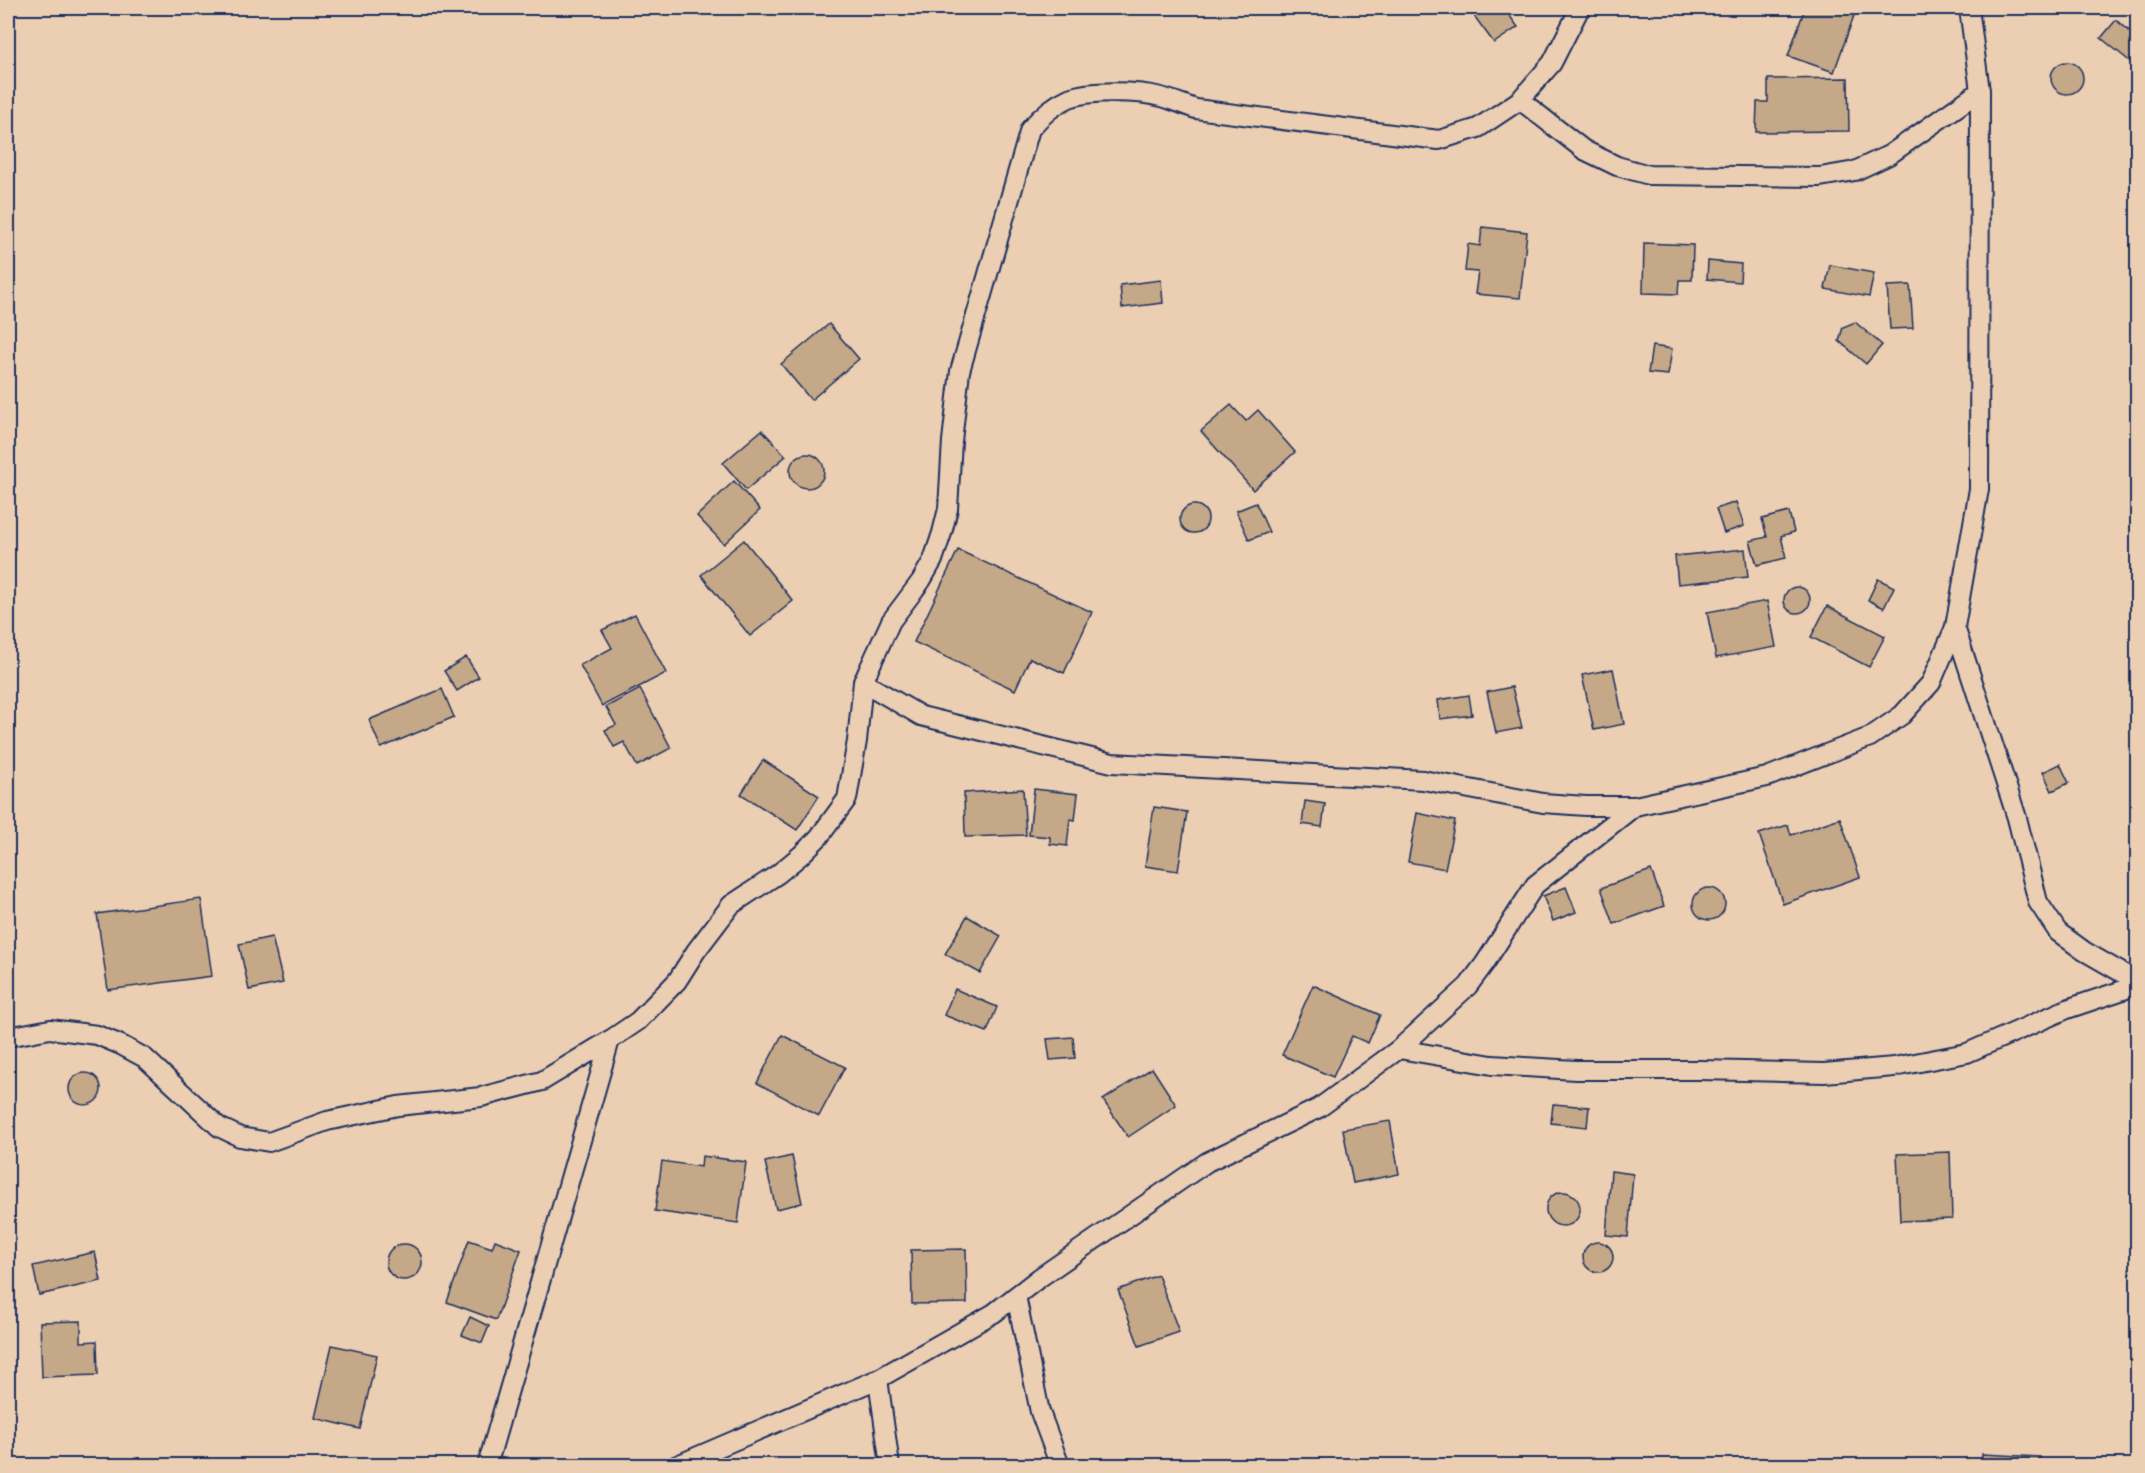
<svg xmlns="http://www.w3.org/2000/svg" width="2145" height="1473" font-family="'Gochi Hand',sans-serif">
<rect width="100%" height="100%" fill="#eccfb3"/>
<filter id="ink" filterUnits="userSpaceOnUse"><feTurbulence type="fractalNoise" baseFrequency=".0167" numOctaves="2"/><feDisplacementMap in="SourceGraphic" scale="12" xChannelSelector="R" yChannelSelector="G"/><feConvolveMatrix kernelMatrix="1 2 1 2 8 2 1 2 1" color-interpolation-filters="sRGB"/></filter>
<g filter="url(#ink)">
<g fill="#c4a887" stroke="#1b2f5e" stroke-width="1.5">
<path d="M1471,8h33l14,19 -24,16 -25,-34z"/>
<path d="M1805,8h44l7,2 -22,62 -46,-16z"/>
<path d="M2116,20l13,11 7,-9 2,1v45l-37,-30z"/>
<circle cx="2067" cy="78" r="16"/>
<path d="M1848,78l1,53 -93,1 1,-30h11v-23z"/>
<path d="M1482,227l45,5 -7,66 -45,-4 3,-22 -13,-1 3,-27 12,2z"/>
<path d="M1644,243l49,2 -1,35h-13l-1,14 -35,-1z"/>
<path d="M1708,261l33,3 -1,18 -33,-3z"/>
<path d="M1830,265l44,8 -5,24 -44,-8z"/>
<path d="M1161,280l2,23 -41,5 -2,-23z"/>
<path d="M1910,285l3,43 -23,1 -3,-43z"/>
<path d="M1855,322l27,23 -16,19 -27,-23 4,-14z"/>
<path d="M829,324l30,35 -48,41 -30,-36z"/>
<path d="M1652,346l20,3 -4,26 -20,-2z"/>
<path d="M1231,405l15,16 12,-11 37,42 -42,38 -52,-59z"/>
<path d="M2135,429h3v27l-6,-1z"/>
<path d="M762,430l24,26 -40,34 -23,-27z"/>
<circle cx="807" cy="471" r="17"/>
<path d="M734,481l26,29 -36,34 -27,-28z"/>
<path d="M1736,502l8,24 -20,7 -8,-24z"/>
<path d="M1256,503l13,29 -20,8 -13,-29z"/>
<circle cx="1194" cy="519" r="14"/>
<path d="M1789,512l5,20 -13,4 5,22 -29,7 -7,-24 17,-4 -5,-18z"/>
<path d="M744,540l49,61 -43,35 -49,-61z"/>
<path d="M1745,549l3,28 -70,7 -3,-28z"/>
<path d="M958,550l134,62 -28,61 -34,-15 -15,32 -101,-48z"/>
<path d="M1878,579l16,8 -10,21 -16,-8z"/>
<circle cx="1797" cy="600" r="13"/>
<path d="M1767,601l9,46 -60,11 -9,-46z"/>
<path d="M1827,606l58,30 -16,31 -58,-30z"/>
<path d="M635,614l31,59 -64,33 -22,-41 32,-17 -10,-18z"/>
<path d="M466,657l13,20 -22,14 -13,-20z"/>
<path d="M1613,669l11,55 -30,6 -12,-55z"/>
<path d="M1512,687l10,41 -26,5 -9,-41z"/>
<path d="M442,689l12,28 -73,31 -12,-28z"/>
<path d="M640,689l31,59 -34,18 -13,-24 -10,5 -9,-17 11,-5 -10,-18z"/>
<path d="M1469,695l3,20 -32,4 -2,-19z"/>
<path d="M763,760l56,36 -22,34 -56,-36z"/>
<path d="M2060,764l9,19 -17,8 -9,-19z"/>
<path d="M1023,789l3,46 -61,2 -1,-44z"/>
<path d="M1034,789l44,5 -3,26 -5,-1 -3,27 -17,-2v-7l-21,-2z"/>
<path d="M1305,801l20,3 -3,23 -20,-3z"/>
<path d="M1154,807l33,5 -9,59 -33,-5z"/>
<path d="M1417,813l38,8 -10,48 -37,-7z"/>
<path d="M1840,818l20,59 -77,27 -24,-70 29,-9 3,10z"/>
<path d="M1651,870l13,36 -50,18 -13,-36z"/>
<path d="M1566,887l10,25 -23,9 -10,-25z"/>
<circle cx="1709" cy="904" r="16"/>
<path d="M201,899l11,77 -104,14 -11,-76z"/>
<path d="M967,916l34,20 -21,37 -35,-19z"/>
<path d="M272,937l11,46 -34,7 -10,-46z"/>
<path d="M1313,985l67,30 -12,28 -16,-7 -19,41 -51,-22z"/>
<path d="M955,989l42,18 -10,25 -43,-17z"/>
<path d="M782,1035l63,32 -26,49 -62,-33z"/>
<path d="M1073,1037l2,21 -25,2 -3,-21z"/>
<path d="M1152,1068l24,37 -48,32 -25,-37z"/>
<circle cx="85" cy="1089" r="16"/>
<path d="M1553,1104l36,3 -2,20 -36,-4z"/>
<path d="M1390,1121l9,53 -46,9 -10,-54z"/>
<path d="M1950,1152l2,67 -52,2 -3,-67z"/>
<path d="M702,1156l44,6 -8,61 -83,-12 7,-50 39,6z"/>
<path d="M792,1156l10,47 -26,6 -11,-47z"/>
<path d="M1611,1171l22,3 -5,63 -22,-2z"/>
<circle cx="1563" cy="1209" r="17"/>
<path d="M469,1240l23,8 3,-8 26,10 -25,70 -49,-18z"/>
<circle cx="1598" cy="1257" r="15"/>
<circle cx="404" cy="1262" r="18"/>
<path d="M966,1249l1,54 -55,1 -1,-54z"/>
<path d="M95,1252l6,29 -62,14 -6,-29z"/>
<path d="M1158,1275l21,57 -40,14 -21,-56z"/>
<path d="M470,1317l19,9 -7,17 -20,-8z"/>
<path d="M81,1321v21l16,-1 1,34 -56,2 -2,-55z"/>
<path d="M332,1345l45,10 -17,74 -45,-11z"/>
<path d="M1982,1454l58,3v9h-59z"/>
</g>
<g fill="none" stroke-linecap="round" stroke-linejoin="round">
<g stroke="#1b2f5e" stroke-width="22">
<g id="lane">
<path d="M1520,100l64,50 33,16 32,9 171,2 35,-6 34,-16 91,-64"/>
<path d="M1955,627l62,191 21,84 20,30 26,19 54,31"/>
<path d="M863,682l58,34 191,47 311,17 120,23 43,3h49l132,-29 103,-40 32,-22 29,-32 24,-56 24,-138 1,-398 -11,-83"/>
<path d="M8,1037l42,-8 47,6 24,10 24,13 74,69 21,10 29,5 58,-21 71,-15 83,-9 61,-16 68,-41 28,-19 39,-40 19,-30 35,-46 47,-31 23,-19 18,-18 28,-38 10,-58 6,-59 28,-61 30,-40 12,-21 9,-27 6,-24 4,-68 8,-70 70,-242c11,-13 23,-24 39,-31 21,-8 70,-7 92,-1 12,3 23,8 35,12l243,31 39,-12 42,-28 32,-37 28,-55"/>
<path d="M1399,1049l93,16 84,5h124l124,3 70,-6 73,-14 100,-44 71,-24"/>
<path d="M1016,1296l24,116 20,54"/>
<path d="M878,1379l12,87"/>
<path d="M487,1466l123,-426"/>
<path d="M675,1466l203,-87 116,-66 45,-35 168,-116 112,-54 80,-59 69,-63 17,-23 50,-78 100,-79"/>
</g>
</g>
<use href="#lane" stroke="#eccfb3" stroke-width="18"/>
</g>
</g>
<rect width="2145" height="1473" fill="none" stroke="#eccfb3" stroke-width="30"/>
<rect x="15" y="15" width="2115" height="1443" fill="none" stroke="#1b2f5e" stroke-width="2" filter="url(#ink)"/>
</svg>
